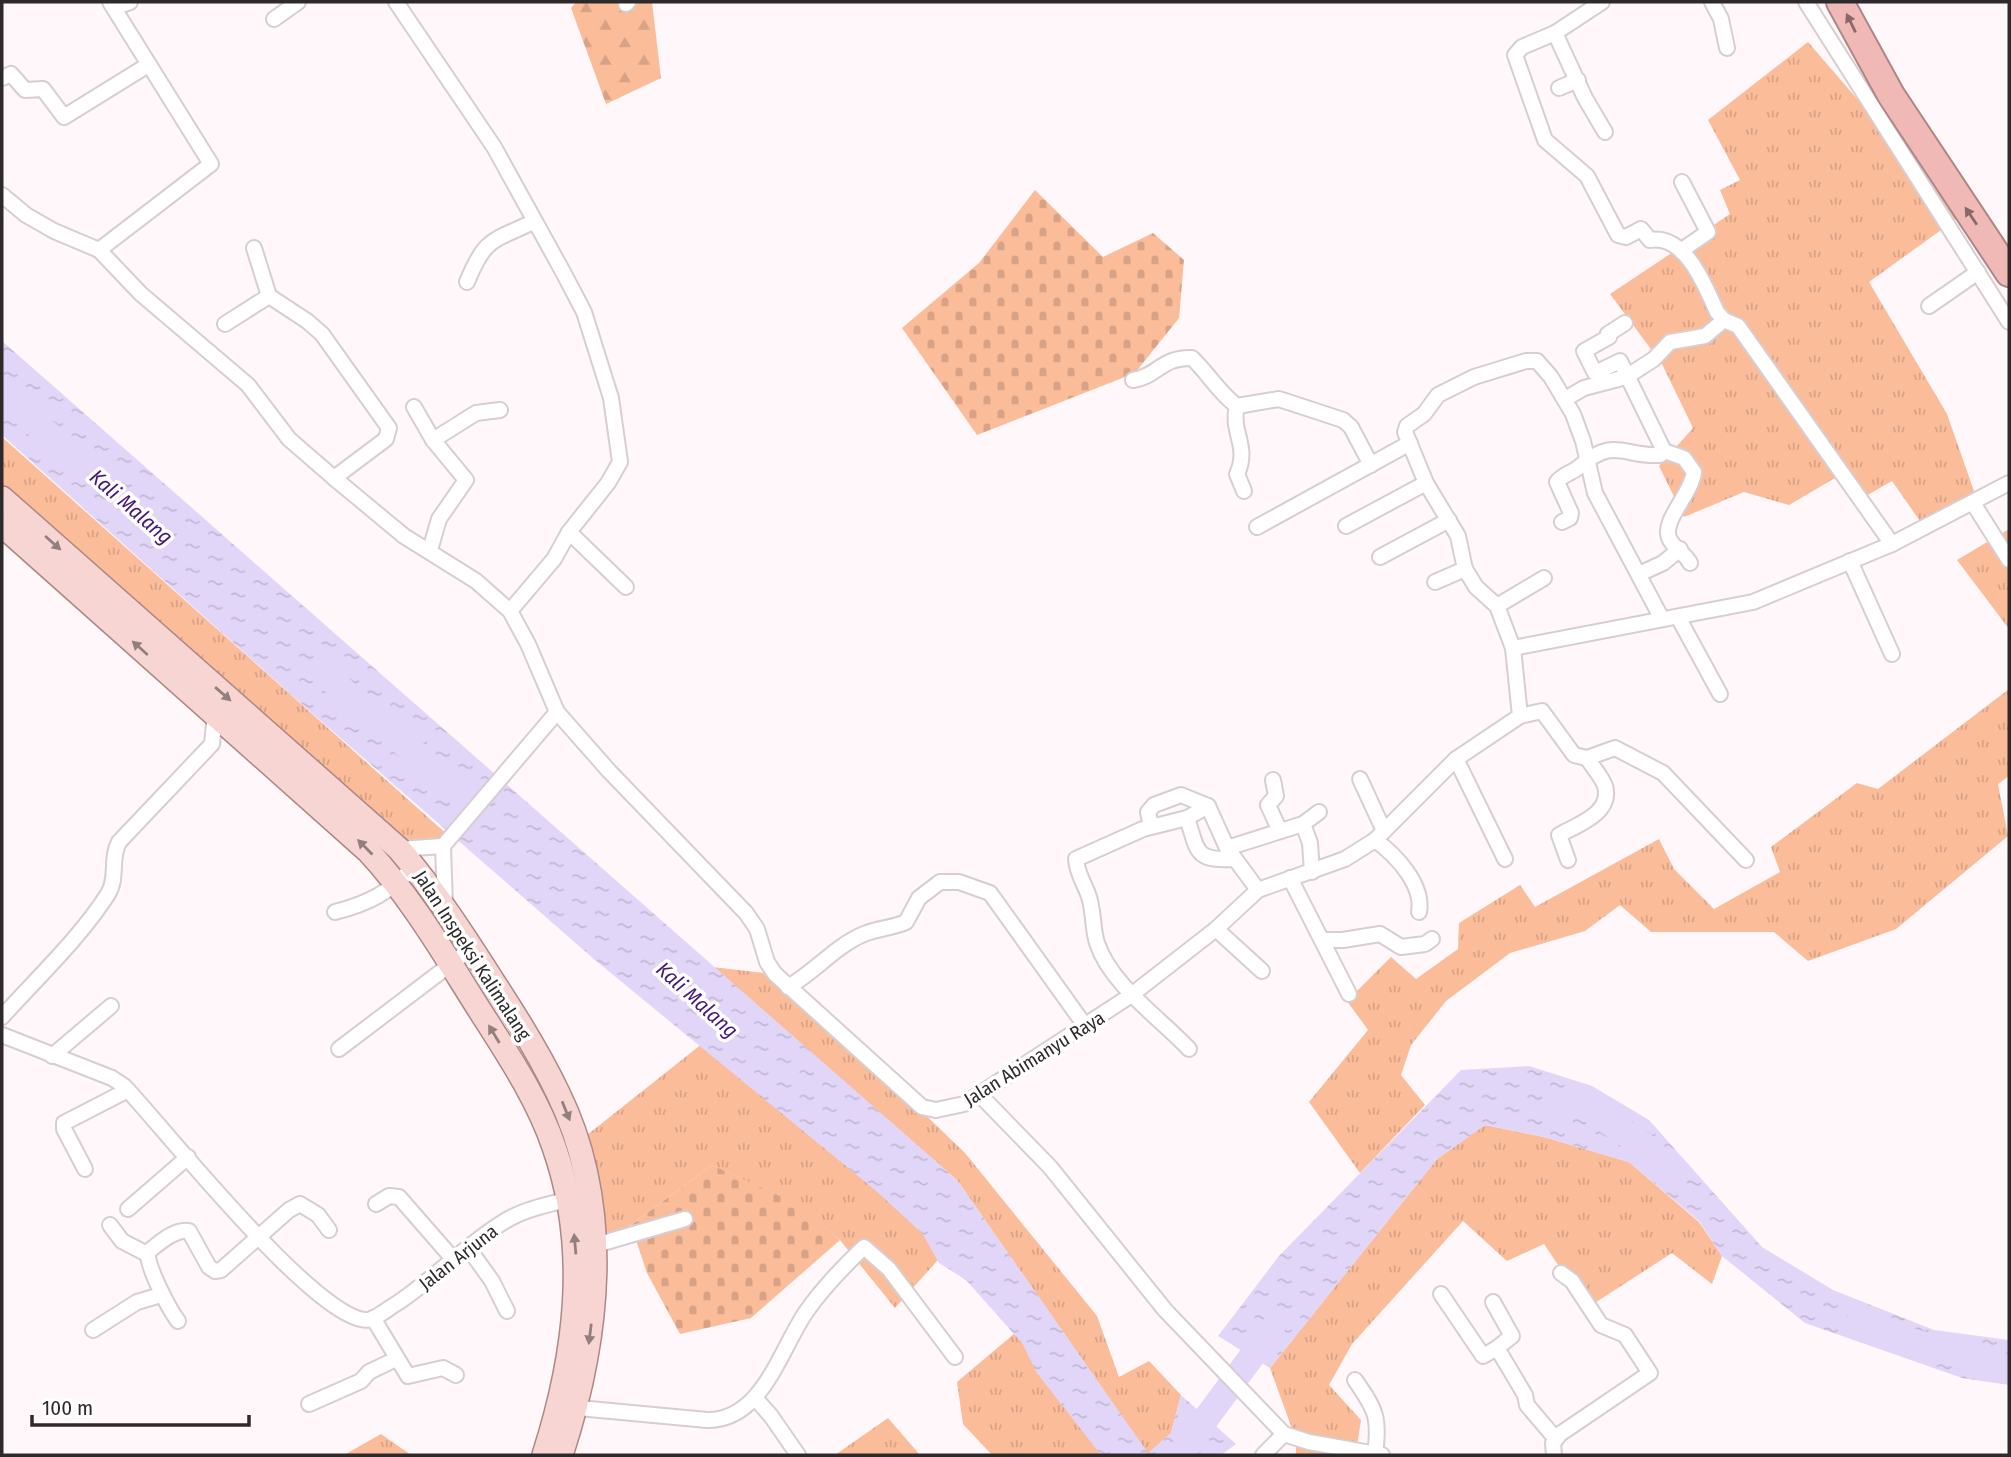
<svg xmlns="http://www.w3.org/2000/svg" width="2011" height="1457" font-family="'Fira Sans Condensed',sans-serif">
<defs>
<pattern id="grass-tufts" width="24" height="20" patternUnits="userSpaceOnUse" patternTransform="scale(1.75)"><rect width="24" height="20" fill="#fbbc9a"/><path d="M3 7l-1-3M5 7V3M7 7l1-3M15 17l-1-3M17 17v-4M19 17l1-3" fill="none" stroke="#d7a285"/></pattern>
<pattern id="forest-firs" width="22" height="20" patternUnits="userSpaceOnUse" patternTransform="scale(1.75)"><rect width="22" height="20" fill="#fbbc9a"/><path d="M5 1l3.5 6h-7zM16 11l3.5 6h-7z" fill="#d7a285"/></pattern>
<pattern id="cemetery-stones" width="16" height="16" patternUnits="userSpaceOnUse" patternTransform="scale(1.75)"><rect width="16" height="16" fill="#fbbc9a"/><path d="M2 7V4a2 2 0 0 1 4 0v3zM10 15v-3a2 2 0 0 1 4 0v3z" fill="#d7a285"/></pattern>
<pattern id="water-ripples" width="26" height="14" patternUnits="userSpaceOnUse" patternTransform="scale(1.75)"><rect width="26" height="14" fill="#e2d6f8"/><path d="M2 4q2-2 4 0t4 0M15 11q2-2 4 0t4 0" fill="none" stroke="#c2b8d5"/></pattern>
</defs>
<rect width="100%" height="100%" fill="#fff7fa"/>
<g fill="url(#grass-tufts)">
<path d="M1808,42l151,175 -90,65 78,132 28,80 -53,30 -30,-43 -33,19 -24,-22 -46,27 -45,-13 -60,25 -25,-51 34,-38 -31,-64 -52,-70 120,-80 -10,-24 20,-10 -32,-60z"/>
<path d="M2,437l448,400 -34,11 -414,-350z"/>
<path d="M2009,529v100l-52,-69z"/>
<path d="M2009,689v87l-11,8 10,52 -112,93 -88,32 -34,-29h-123l-31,-27 -35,26 -75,22 -64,48 -35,44 -10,30 24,30 -65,68 -51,-71 59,-72 -21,-29 44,-44 25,22 42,-30 1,-26 61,-38 15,22 124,-68 15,30 40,40 66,-37 -9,-25 86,-64 21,6z"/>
<path d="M712,967l68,8 185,178 132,163 22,61 30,-16 32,34 -10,38 -23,21 -191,-274z"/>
<path d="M727,1024l226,219 -58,65 -55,-68 -45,-36 -83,-39 -81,60 -40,17 -14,-99z"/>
<path d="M1485,1125l59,12 85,25 70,60 23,34 -10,28 -40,-31 -85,55 -43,-64 -37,17 -44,-40 -111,123 -23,41 32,35 -5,33 8,2h-68v-15l-26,-72 167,-209z"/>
<path d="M1034,1317l89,138h-131l-29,-31 -6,-42z"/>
<path d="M888,1418l32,37h-85z"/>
<path d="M381,1434l30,21h-67z"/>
</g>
<path fill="url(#forest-firs)" d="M576,2h76l9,76 -55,26 -35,-96z"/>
<g fill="url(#cemetery-stones)">
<path d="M1035,190l68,67 50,-24 31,27 -5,58 -44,55 -158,62 -75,-107 77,-65z"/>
<path d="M712,1165l83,38 45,37 -89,78 -71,16 -33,-61 -16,-48z"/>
</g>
<g fill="url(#water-ripples)">
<path d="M2,341l955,839 191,273 23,-20 10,-38 55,49 -15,11h-120l-64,-82 -15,-30 -56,-63 -27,-17 -17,-30 -47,-43 -280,-230 -298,-260 -295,-265z"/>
<path d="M1529,1066l63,20 57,34 113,127 71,43 101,40 75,10v45l-47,-7 -157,-55 -83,-67 -23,-35 -70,-59 -85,-25 -59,-12 -48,34 -167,209 -52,-32 61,-80 182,-186z"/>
</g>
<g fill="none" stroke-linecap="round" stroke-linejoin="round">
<g stroke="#e2d6f8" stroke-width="26">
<path d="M2,394l83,72"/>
<path d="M322,672l141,123"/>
<path d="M1555,1103l31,4 57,38 27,24"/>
<path d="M1856,1326l153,42"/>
<path d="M1179,1455l93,-126"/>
</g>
<g stroke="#d6ced1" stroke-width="18">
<g id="street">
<path d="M396,2l98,145 69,125 21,40 27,86 9,64 -12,21 -39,49 -15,27 -44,52"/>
<path d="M1602,2l-47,31 -33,14 -7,8 30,85 42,36 31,59 8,2 15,-8 9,11c35,-6 55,45 67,72l7,8 14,6 154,218"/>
<path d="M1712,2l9,17 6,29"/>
<path d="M1806,2l203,320"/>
<path d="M626,4l2,-2"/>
<path d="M114,8l16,-6"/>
<path d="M274,19l24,-17"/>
<path d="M1555,33l30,65 20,34"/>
<path d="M2,78l9,-4 14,16 18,-1 21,28 84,-52"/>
<path d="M1559,88l19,-8"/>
<path d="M1682,182l26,50 -26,18"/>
<path d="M2,195l24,20 28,16 45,19 42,44 107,91 41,54 45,39 70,58 72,45 34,30 18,33 29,68 -114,134 2,59"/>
<path d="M254,248l15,48 38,25 15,13 67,94 -3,11 -52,39"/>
<path d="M99,250l112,-86 -101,-162"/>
<path d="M467,282c18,-44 24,-40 66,-60"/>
<path d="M1929,306l49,-34"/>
<path d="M225,324l44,-28"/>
<path d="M1133,380c25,-4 28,-23 59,-22 16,15 27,35 45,48l42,-7 64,21 8,7 20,38"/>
<path d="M1565,399l19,-11 42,-11 28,-18 16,-17 35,-6 19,-16"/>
<path d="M1237,406c-7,26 13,40 0,68l7,17"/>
<path d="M414,407l19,33 33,40 -27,39 -9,31"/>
<path d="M433,440l43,-27 24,-3"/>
<path d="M1664,451l20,7 10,14c-3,23 -32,48 -25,66 4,10 16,15 21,25"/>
<path d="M1973,503l36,57"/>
<path d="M1562,522l8,-4 1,-5 -14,-31c6,-8 15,-9 22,-15 35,-31 44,-10 81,-12l4,-4 -44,-90 -25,12 -11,-22 25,-14 -1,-3 17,-11"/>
<path d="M1346,526l80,-43"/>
<path d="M1257,527l153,-84"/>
<path d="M569,532l57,55"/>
<path d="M1380,557l69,-37"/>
<path d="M1850,561l42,93"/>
<path d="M1639,574l24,-11 17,-14"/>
<path d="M1435,582l30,-13"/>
<path d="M1497,606l47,-28"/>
<path d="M1678,617l42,77"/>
<path d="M1513,648l240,-46 139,-58 117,-61"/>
<path d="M557,712l52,59 137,142 11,16 10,33 8,12 147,133 14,3 28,-6 166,-108 86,-67 42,-39 87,-31 30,-19 81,-81 64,-43 -7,-68 -16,-42 -21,-19 -11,-18 -7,-33 -32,-53 -21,-51 2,-6 17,-12 14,-19 36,-18 52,-16h11l14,16 22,37 10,27 12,52 67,126"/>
<path d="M1520,716l22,-5 32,44 13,3 28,-10 48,25 83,87"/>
<path d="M1456,759l49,100"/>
<path d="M1360,779l24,52"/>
<path d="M1273,780l3,16 -8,9 11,24"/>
<path d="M1187,818c11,33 7,43 47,41"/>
<path d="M1303,824l16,-12"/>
<path d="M1151,826l-3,-14 6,-7 27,-10 27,11 19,42 31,42"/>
<path d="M1375,840c21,15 49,45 44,72"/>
<path d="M1227,848l76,-24 7,19 2,29"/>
<path d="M399,849l44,-3"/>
<path d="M1568,860l-9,-25c18,-10 54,-22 46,-49 -3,-9 -13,-20 -18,-28"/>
<path d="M1290,878l59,116"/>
<path d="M335,912c35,-9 55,-20 79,-46"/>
<path d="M1216,929l46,42"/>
<path d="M1322,940h21l37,-6 21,13 24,-3 7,-5"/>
<path d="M788,987c27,-15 47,-41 76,-53 14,-6 29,-6 42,-12l13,-24 21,-16h19l31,11 96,134"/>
<path d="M2,1017c35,-39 77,-78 106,-123 10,-16 2,-36 11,-52l93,-98 3,-29"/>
<path d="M2,1035l110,43 12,8c36,37 203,249 248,233 9,-4 18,-12 27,-17 37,-25 68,-58 106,-81 19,-12 48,-18 71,-23"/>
<path d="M339,1049l133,-101"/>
<path d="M1189,1049c-30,-32 -78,-64 -92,-106 -5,-16 -3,-34 -9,-49 -5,-13 -11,-21 -12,-35l67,-30 44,-11 21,-12"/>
<path d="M52,1056l59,-50"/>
<path d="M979,1094l71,73 115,143 119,124 25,8 73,13"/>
<path d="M85,1169l-21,-40v-6l64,-33"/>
<path d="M376,1204l13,-8 10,1 55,63"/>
<path d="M128,1209l60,-52"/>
<path d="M110,1225l12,16 25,13"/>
<path d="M596,1245l89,-26"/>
<path d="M469,1249l23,32 15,30"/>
<path d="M1441,1294l42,62 14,-8 28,47 2,10 28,33"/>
<path d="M1493,1302l19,34 -15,12"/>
<path d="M373,1318l35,58 35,-8 13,7"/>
<path d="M178,1321c-9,-12 -32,-56 -30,-69 10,-8 27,-24 41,-21l20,36 6,4 6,-1 68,-60 11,-6 18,11 11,15"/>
<path d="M93,1330l44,-28 24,-7"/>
<path d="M1355,1380c21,30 25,38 20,74"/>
<path d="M755,1398l16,18 27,39"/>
<path d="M309,1404l52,-23 8,-9 27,-13"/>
<path d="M568,1407l139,13c55,1 73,-70 99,-108 16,-23 37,-45 58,-65l25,22 66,88"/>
<path d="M1263,1455l21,-21"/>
<path d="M1554,1455l-1,-12 7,-9 90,-61 -25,-38 -24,-10 -29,-44 -11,-8"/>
</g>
</g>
<g stroke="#ad8785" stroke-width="26">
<g id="primary">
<path d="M2,498l397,351c36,42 65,87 95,134 23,35 46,72 64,110 56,114 41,246 3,362"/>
<path d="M2,525l366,326c41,44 72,96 104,147 30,48 64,96 82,149 36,102 22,208 -10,308"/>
</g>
</g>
<g stroke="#ad8785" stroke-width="30">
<path id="highway" d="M1840,2l51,93 118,178"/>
</g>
<use href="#street" stroke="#fff" stroke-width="14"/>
<use href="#primary" stroke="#f7d5d3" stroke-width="23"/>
<use href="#highway" stroke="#f1b9b6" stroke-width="26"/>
</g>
<defs><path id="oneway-solid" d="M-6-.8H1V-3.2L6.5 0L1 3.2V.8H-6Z" transform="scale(1.75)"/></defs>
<g fill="#866a6a">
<use href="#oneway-solid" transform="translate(1851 23) rotate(-116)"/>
<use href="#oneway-solid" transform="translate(1971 216) rotate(-124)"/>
</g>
<g fill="#92807f">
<use href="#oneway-solid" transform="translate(53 543) rotate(42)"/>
<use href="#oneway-solid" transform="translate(140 648) rotate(-138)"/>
<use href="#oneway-solid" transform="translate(223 694) rotate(41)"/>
<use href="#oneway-solid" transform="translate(365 847) rotate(-135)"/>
<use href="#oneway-solid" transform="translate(494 1034) rotate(-121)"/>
<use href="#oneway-solid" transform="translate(566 1111) rotate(68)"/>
<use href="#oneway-solid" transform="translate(575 1244) rotate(-95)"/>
<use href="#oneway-solid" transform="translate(590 1334) rotate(97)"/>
</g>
<g text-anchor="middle" stroke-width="7" stroke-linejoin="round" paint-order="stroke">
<g font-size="19" fill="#2e2a2b" stroke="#fff">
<text transform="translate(473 955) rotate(57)" y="7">Jalan Inspeksi Kalimalang</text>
<text transform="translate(1034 1058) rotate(-32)" y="7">Jalan Abimanyu Raya</text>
<text transform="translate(458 1257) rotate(-38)" y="7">Jalan Arjuna</text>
</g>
<g font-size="21" font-style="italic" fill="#471977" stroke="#fff">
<text transform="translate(131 507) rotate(41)" y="7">Kali Malang</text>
<text transform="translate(697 1000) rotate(42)" y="7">Kali Malang</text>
</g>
</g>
<rect width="2011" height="1457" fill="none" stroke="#2e2a2b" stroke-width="7"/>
<path d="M32 1415v10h217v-10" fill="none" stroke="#2e2a2b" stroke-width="3.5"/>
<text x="42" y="1415" font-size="21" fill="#2e2a2b" stroke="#ffffff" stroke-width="5" paint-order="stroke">100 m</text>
</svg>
